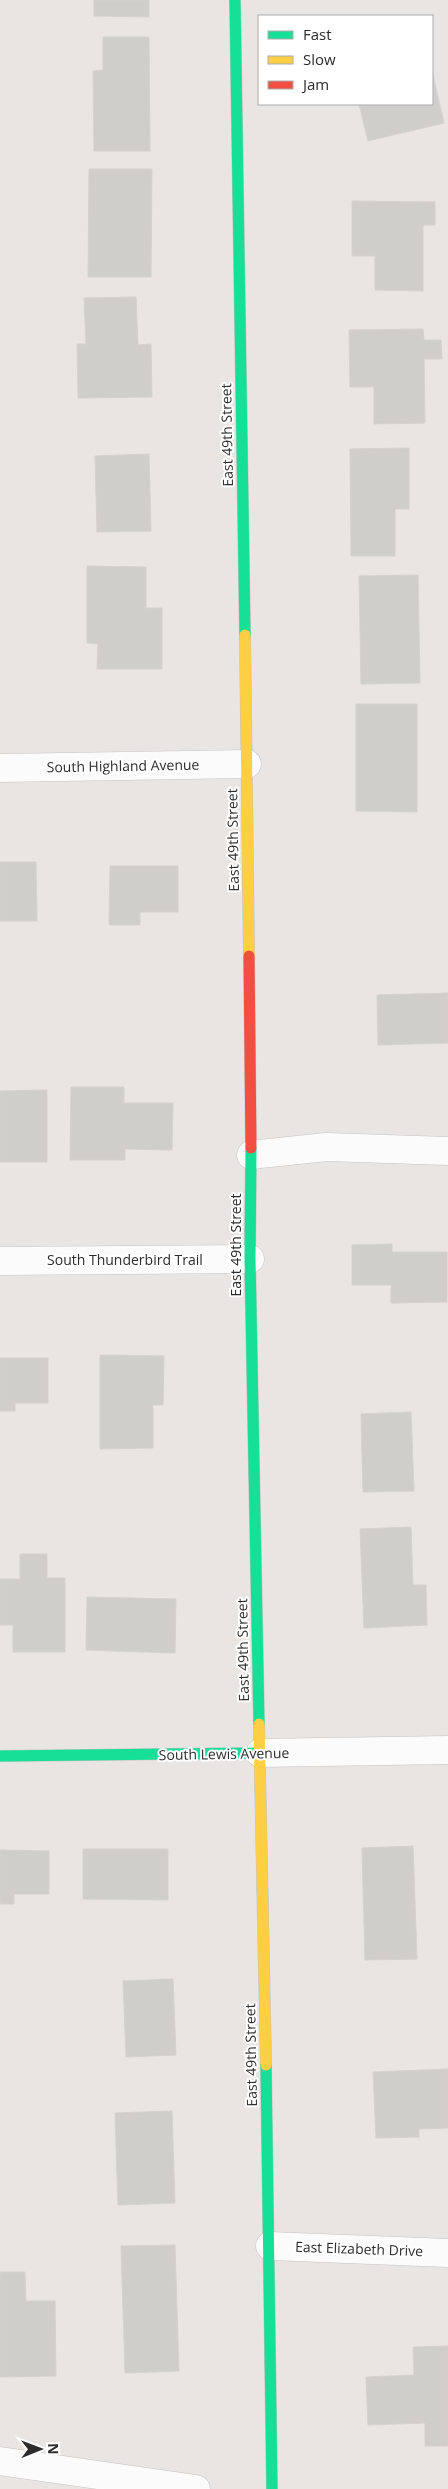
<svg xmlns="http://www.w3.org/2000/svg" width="448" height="2489" font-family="'Open Sans',sans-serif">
<rect width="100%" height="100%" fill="#e9e5e2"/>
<g fill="#d0cecb" stroke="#d4d1ce">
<path d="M94,0h55v17l-55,-1z"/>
<path d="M103,37h46l1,114h-56l-1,-80 10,-1z"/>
<path d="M432,71l12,52 -76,18 -9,-37h73z"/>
<path d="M89,169h63l-1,108h-63z"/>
<path d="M352,201l83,1v23h-12v66l-48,-1v-34h-23z"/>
<path d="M136,297l2,48 13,-1 1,53 -74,1 -1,-54h9l-2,-46z"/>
<path d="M423,329l1,11h17l1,19h-18l1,64 -51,1v-37h-24l-1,-57z"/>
<path d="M409,448v61h-14v47h-44l-1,-107z"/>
<path d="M149,454l2,77 -54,1 -2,-76z"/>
<path d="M87,566l59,1v41h16v61h-65l1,-25 -11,-1z"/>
<path d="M418,575l2,108 -59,1 -2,-108z"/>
<path d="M356,704h61v108l-61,-1z"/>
<path d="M0,862h36l1,59h-37z"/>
<path d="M110,866h68v46h-38v13h-31z"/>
<path d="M448,993v50l-70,2 -1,-50z"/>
<path d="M71,1087h53v16h49l-1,47 -47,-1v11h-55z"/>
<path d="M47,1090v72h-47v-71z"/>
<path d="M392,1244v8h55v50l-56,1v-18h-39v-40z"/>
<path d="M100,1355l64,1 -1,49h-10v43l-53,1z"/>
<path d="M0,1358h48v45h-33v8h-15z"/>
<path d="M411,1412l3,79 -51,1 -2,-78z"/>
<path d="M411,1527l2,58h13l1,40 -63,3 -4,-99z"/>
<path d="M20,1554h27v24h18v74h-52v-27h-13v-46h20z"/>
<path d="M87,1597l89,2 -1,54 -89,-3z"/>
<path d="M413,1846l4,113 -52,1 -3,-112z"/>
<path d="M83,1849h85v51l-85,-1z"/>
<path d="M0,1850l49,1v43h-35v10h-14z"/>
<path d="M173,1979l3,76 -50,2 -3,-76z"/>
<path d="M448,2069v59l-29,1v8l-43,1 -3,-66z"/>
<path d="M172,2111l3,92 -57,2 -3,-92z"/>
<path d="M175,2245l4,126 -54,2 -4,-127z"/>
<path d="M0,2272h25l1,29h29l1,75 -56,1z"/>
<path d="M448,2346v100h-23v-23l-57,2 -2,-48 48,-2 -1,-28z"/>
</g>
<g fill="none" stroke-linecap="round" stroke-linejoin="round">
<g stroke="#c5c4c4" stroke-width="29">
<g id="street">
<path d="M0,768l247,-4"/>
<path d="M251,1155l75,-8 122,4"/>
<path d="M0,1261l250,-2"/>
<path d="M260,1753l188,-3"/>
<path d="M270,2246l178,7"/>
<path d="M0,2461l196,28"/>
</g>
</g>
<g stroke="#c5c4c4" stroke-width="12">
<g id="fast">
<path d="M235,0l10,635"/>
<path d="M251,1148l-1,111 9,465"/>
<path d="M0,1756l260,-3"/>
<path d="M266,2065l6,424"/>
</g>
</g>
<g stroke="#c5c4c4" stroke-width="12">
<g id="slow">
<path d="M245,635l4,321"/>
<path d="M259,1724l7,341"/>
</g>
</g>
<g stroke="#c5c4c4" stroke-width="12">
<path id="jam" d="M249,956l2,192"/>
</g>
<use href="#street" stroke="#fcfbfb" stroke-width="28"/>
<use href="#fast" stroke="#16e098" stroke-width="11"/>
<use href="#slow" stroke="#ffcf43" stroke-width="11"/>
<use href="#jam" stroke="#f24e42" stroke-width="11"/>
</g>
<g text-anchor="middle" stroke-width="4" stroke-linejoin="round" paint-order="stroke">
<g font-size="14" fill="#2c2c2c" stroke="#fff">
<text transform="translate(227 435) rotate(-91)" y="5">East 49th Street</text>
<text transform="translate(123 766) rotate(-1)" y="5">South Highland Avenue</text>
<text transform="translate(233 840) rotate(-91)" y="5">East 49th Street</text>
<text transform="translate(236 1245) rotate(-90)" y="5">East 49th Street</text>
<text x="125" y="1265">South Thunderbird Trail</text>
<text transform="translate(243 1650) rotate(-91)" y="5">East 49th Street</text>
<text transform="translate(224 1754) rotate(-1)" y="5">South Lewis Avenue</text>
<text transform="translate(251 2055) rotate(-91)" y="5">East 49th Street</text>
<text transform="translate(359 2249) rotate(2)" y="5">East Elizabeth Drive</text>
</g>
</g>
<rect x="258" y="15" width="175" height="90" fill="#ffffff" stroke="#ababab"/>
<rect x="268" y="31" width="25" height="8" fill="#16e098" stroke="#ababab"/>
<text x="303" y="40" font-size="15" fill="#2c2c2c">Fast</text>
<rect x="268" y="56" width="25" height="8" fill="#ffcf43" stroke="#ababab"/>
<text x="303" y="65" font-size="15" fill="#2c2c2c">Slow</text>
<rect x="268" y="81" width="25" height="8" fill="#f24e42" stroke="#ababab"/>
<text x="303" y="90" font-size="15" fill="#2c2c2c">Jam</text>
<g transform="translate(40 2449) rotate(89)" stroke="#ffffff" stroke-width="4" paint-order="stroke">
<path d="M0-4L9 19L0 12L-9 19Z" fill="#2c2c2c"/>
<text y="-8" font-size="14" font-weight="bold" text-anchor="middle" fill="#2c2c2c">N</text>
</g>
</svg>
